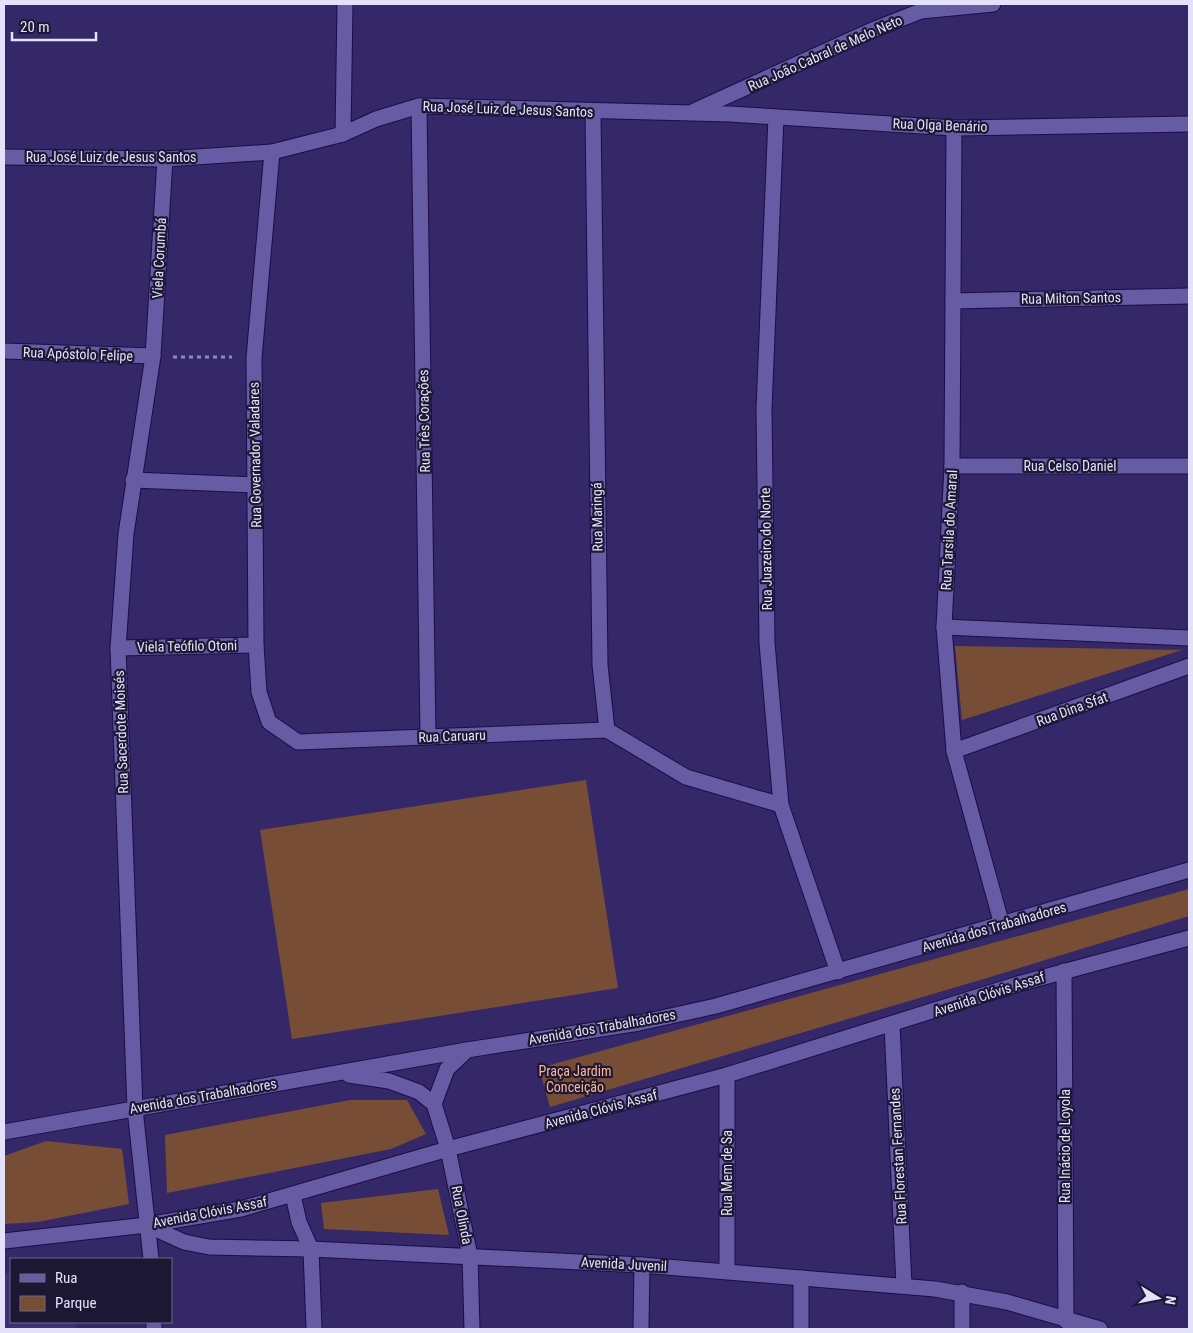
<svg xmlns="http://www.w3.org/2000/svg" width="1193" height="1333" font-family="'Roboto Condensed',sans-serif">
<rect width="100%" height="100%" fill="#342868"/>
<path fill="#3e3078" d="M11,1273v49h65l-1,7h-71v-55z"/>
<g fill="#784d36">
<path d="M955,646l227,4 -220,70z"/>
<path d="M586,780l32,208 -326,51 -32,-209z"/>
<path d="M1189,889v27l-202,62 -437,129 -11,-39z"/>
<path d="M350,1100h57l19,34 -35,15 -224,44 -2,-58z"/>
<path d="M46,1141l76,8 7,55 -91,18 -34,2v-68z"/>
<path d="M438,1189l11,46 -125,-6 -3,-26z"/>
</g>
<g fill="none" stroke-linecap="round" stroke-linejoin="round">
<g stroke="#1e0b4b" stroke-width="17">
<g id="minor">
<path d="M419,106l9,631"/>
<path d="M694,111l176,-80 51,-20 72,-7"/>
<path d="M593,112l7,553 7,65 79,47 95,28"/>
<path d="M776,117l-12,292 3,234 14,162 57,167"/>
<path d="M954,128l-2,338 -8,161 10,124 48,174"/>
<path d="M343,134l2,-130"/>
<path d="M272,152l-18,206 2,287 3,47 10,30 29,20 309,-12"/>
<path d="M4,157l161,2 107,-7 71,-18 33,-15 43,-13 311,8 224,14 235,-4"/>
<path d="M953,301l236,-5"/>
<path d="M4,351l149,5"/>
<path d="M952,466h237"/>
<path d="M133,480l123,5"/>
<path d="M944,627l245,11"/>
<path d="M118,648l138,-3"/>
<path d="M954,751l235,-85"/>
<path d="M1064,971l2,350"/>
<path d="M892,1025l12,261"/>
<path d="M349,1075l40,6 30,11 15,12 14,45 22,107 2,73"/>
<path d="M434,1104l13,-35 20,-19"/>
<path d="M4,1132l463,-82 172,-27 77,-17 473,-136"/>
<path d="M293,1195l6,27 12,27 3,80"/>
<path d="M147,1225l37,17 25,5 102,2 331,16 293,24 72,13 93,27"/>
<path d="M4,1241l143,-16 94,-16 207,-60 279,-74 291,-91 171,-46"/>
<path d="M151,1259l-16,-150 -17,-461 8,-114 27,-178 12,-197"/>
<path d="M727,1271v-196"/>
<path d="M154,1322v7"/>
<path d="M641,1329l1,-64"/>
<path d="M801,1329v-51"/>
<path d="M962,1329v-37"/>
</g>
</g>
<path stroke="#8d87b3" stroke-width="3" stroke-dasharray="4 4" stroke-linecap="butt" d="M173,357h59"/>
<use href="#minor" stroke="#665ca3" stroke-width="15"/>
</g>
<g text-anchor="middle" stroke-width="4.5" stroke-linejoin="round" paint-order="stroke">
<g font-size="14" fill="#e3e2fa" stroke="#1c1834">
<text transform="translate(825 53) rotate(-24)" y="5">Rua João Cabral de Melo Neto</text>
<text transform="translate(508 109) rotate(2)" y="5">Rua José Luiz de Jesus Santos</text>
<text transform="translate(940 125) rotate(2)" y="5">Rua Olga Benário</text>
<text x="111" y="162">Rua José Luiz de Jesus Santos</text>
<text transform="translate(159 258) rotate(-87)" y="5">Viela Corumbá</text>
<text transform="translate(1071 298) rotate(-1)" y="5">Rua Milton Santos</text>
<text transform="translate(78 354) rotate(2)" y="5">Rua Apóstolo Felipe</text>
<text transform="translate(424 421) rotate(-91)" y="5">Rua Três Corações</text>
<text transform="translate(255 455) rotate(-91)" y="5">Rua Governador Valadares</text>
<text x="1070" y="471">Rua Celso Daniel</text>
<text transform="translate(597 517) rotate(-91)" y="5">Rua Maringá</text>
<text transform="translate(949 530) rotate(-87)" y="5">Rua Tarsila do Amaral</text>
<text transform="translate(766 549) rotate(-91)" y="5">Rua Juazeiro do Norte</text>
<text transform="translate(187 646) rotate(-1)" y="5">Viela Teófilo Otoni</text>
<text transform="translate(1072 709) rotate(-20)" y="5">Rua Dina Sfat</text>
<text transform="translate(121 732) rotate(-92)" y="5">Rua Sacerdote Moisés</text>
<text transform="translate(452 736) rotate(-2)" y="5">Rua Caruaru</text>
<text transform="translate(994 927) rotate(-16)" y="5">Avenida dos Trabalhadores</text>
<text transform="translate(989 994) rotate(-18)" y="5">Avenida Clóvis Assaf</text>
<text transform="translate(602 1027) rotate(-10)" y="5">Avenida dos Trabalhadores</text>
<text transform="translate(203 1096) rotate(-10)" y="5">Avenida dos Trabalhadores</text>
<text transform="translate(601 1109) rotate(-15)" y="5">Avenida Clóvis Assaf</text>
<text transform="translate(1065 1146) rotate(-90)" y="5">Rua Inácio de Loyola</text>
<text transform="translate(898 1156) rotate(-93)" y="5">Rua Florestan Fernandes</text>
<text transform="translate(727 1173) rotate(-90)" y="5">Rua Mem de Sa</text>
<text transform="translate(210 1212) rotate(-11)" y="5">Avenida Clóvis Assaf</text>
<text transform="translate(462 1215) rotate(79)" y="5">Rua Olinda</text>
<text transform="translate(624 1264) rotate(3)" y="5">Avenida Juvenil</text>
</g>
<g font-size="14" fill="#feb692" stroke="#1c1834">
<text x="575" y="1076">Praça Jardim<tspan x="575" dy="16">Conceição</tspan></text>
</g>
</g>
<rect width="1193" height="1333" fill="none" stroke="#e3e2fa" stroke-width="10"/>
<rect x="10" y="1258" width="162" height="65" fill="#1c1834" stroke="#6c6983"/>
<rect x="20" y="1274" width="25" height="8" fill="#665ca3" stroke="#6c6983"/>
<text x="55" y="1283" font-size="15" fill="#e3e2fa">Rua</text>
<rect x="20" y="1296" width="25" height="15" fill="#784d36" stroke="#6c6983"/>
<text x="55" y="1308" font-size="15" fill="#e3e2fa">Parque</text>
<g transform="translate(1158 1298) rotate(100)" stroke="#1c1834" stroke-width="4" paint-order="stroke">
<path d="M0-4L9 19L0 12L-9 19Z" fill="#e3e2fa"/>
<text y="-8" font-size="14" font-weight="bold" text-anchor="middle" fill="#e3e2fa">N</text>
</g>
<path d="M12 32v8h84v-8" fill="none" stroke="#e3e2fa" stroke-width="2.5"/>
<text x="20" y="32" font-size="15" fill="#e3e2fa" stroke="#1c1834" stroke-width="4" paint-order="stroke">20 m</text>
</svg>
